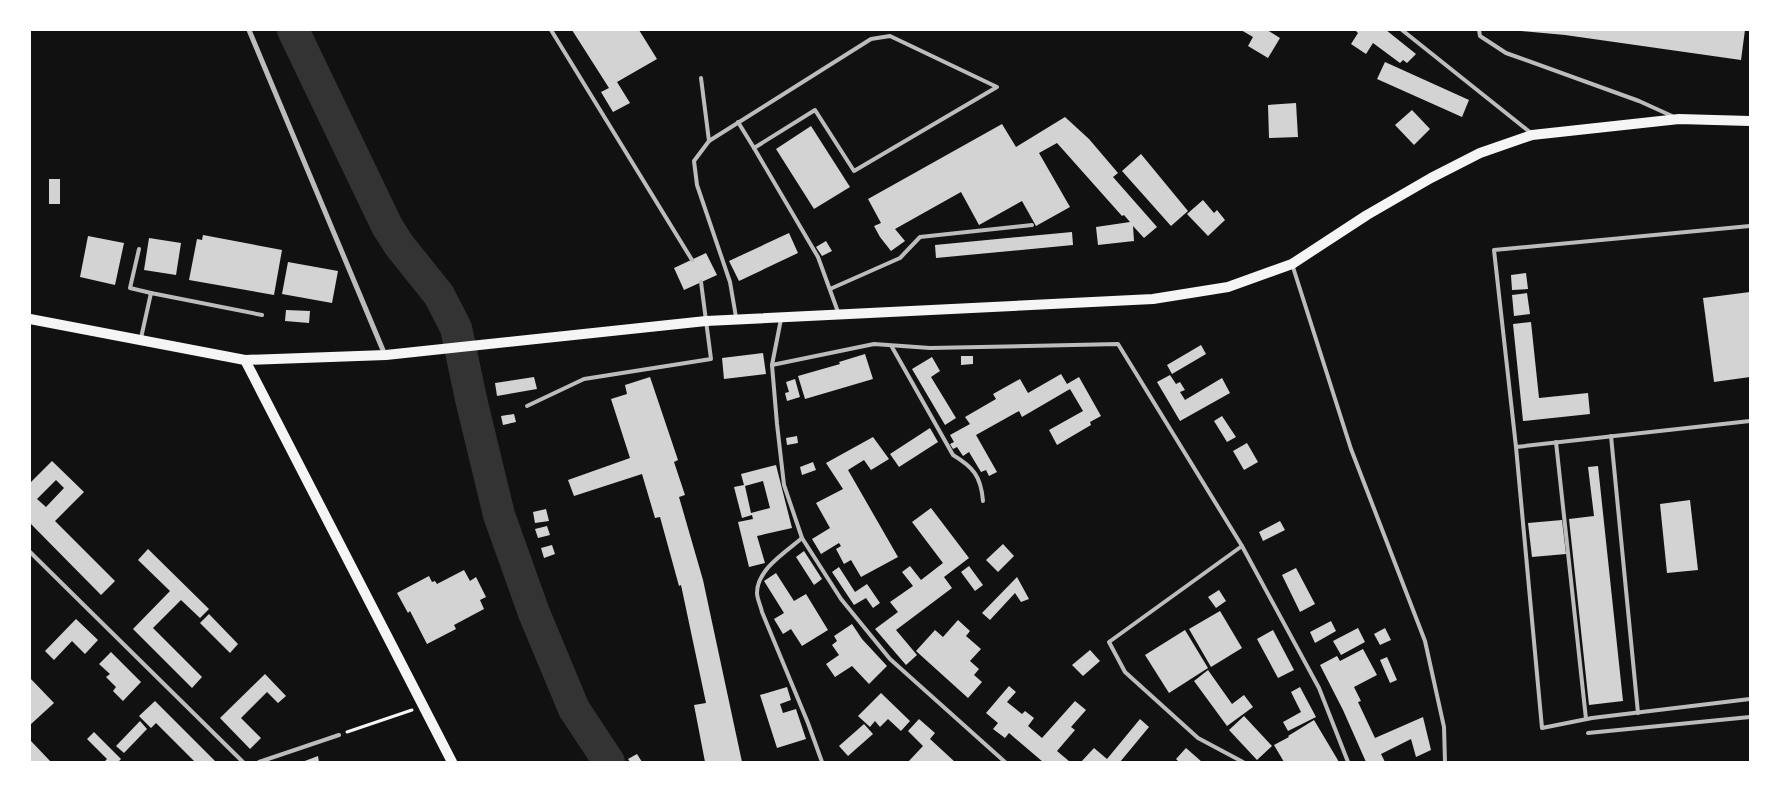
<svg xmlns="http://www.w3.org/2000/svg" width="1780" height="792" font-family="Mulish,sans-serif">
<rect width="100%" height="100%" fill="#111"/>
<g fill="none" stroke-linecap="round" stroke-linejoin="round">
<path stroke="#333" stroke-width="32" d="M293,30l94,196 12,19 40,50 17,33 15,71 28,116 35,98 40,96 35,53"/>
</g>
<g fill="#d3d3d3" fill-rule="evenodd">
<path d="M572,30h67l18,29 -40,23 13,21 -17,9 -12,-20 8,-4z"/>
<path d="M1241,30h26l13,8 -12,20 -20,-12 5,-9z"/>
<path d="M1355,30h31l30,24 -9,9 -4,-3 -3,3 -27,-20 -7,11 -15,-10 7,-11z"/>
<path d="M1521,30h224l-4,30 -176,-25 -44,-4z"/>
<path d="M1385,62l84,38 -7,17 -85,-38z"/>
<path d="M1296,103l2,34 -29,1 -1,-33z"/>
<path d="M1412,110l18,19 -16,16 -19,-20z"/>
<path d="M1065,117l24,22 29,34 -5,4 44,50 -13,11 -11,-12 1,15 -36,4 -2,-18 34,-5 -6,-7 -2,1 -65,-73 -18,10 31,54 -34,19 -14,-25 -43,24 -18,-33 -66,37 10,12 -14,10 -11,-14 -6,-11 7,-3 -13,-24 134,-75 14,23z"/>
<path d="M811,126l39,61 -36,22 -38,-60z"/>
<path d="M1141,154l47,57 -17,15 -49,-55z"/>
<rect x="49" y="179" width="11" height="25"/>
<path d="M1203,200l11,13 3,-3 8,10 -17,16 -21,-22z"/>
<path d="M1072,232l1,13 -137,13 -1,-13z"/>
<path d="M789,233l9,20 -59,28 -10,-20z"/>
<path d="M203,235l79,15 -8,45 -85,-15 8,-41 5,1z"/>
<path d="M88,236l36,7 -9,42 -35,-8z"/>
<path d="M149,238l32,5 -5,32 -32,-5z"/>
<path d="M826,241l6,10 -10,5 -6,-9z"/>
<path d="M706,253l11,22 -33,15 -10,-22z"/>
<path d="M288,262l50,9 -6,32 -50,-9z"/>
<path d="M1526,273l2,16 -16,1 -1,-15z"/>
<path d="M1750,292v85l-36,5 -11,-84z"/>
<path d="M1527,293l3,21 -16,2 -2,-21z"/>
<path d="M286,310l24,1 -1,12 -24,-2z"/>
<path d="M1531,322l8,76 49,-5 2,21 -67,7 -10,-97z"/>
<path d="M1201,345l5,9 -34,20 -5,-9z"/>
<path d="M763,353l3,21 -42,5 -2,-21z"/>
<path d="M865,354l8,25 -68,20 -7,-23 42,-12 -1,-2z"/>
<path d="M961,356h12v8l-12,1z"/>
<path d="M932,357l8,14 -9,6 25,41 -11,7 -33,-56z"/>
<path d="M1061,374l6,10 12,-7 22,39 -11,6 1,3 -34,20 -8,-15 34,-19 -13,-22 -48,28 -3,-6 -43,24 21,37 -8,4 -3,-6 -5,2 -12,-20 -6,4 -6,-9 -4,2 -3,-5 4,-2 -4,-7 20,-11 -5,-7 31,-18 -3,-5 27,-15 8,14z"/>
<path d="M1170,375l6,9 4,-2 5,8 -5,2 5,8 37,-22 8,15 -50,28 -23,-39z"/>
<path d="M534,377l3,12 -40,7 -2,-13z"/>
<path d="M650,377l28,83 -4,2 11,33 -6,2 24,83 39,182h-37l-11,-57 12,-2 -25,-118 -2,1 -19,-69 -5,1 -13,-44 -68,22 -6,-16 62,-22 -19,-59 16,-5 -2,-9z"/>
<path d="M795,379l5,18 -13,4 -2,-8 4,-1 -3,-10z"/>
<path d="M514,414l2,8 -13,3 -2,-9z"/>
<path d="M1222,416l14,21 -9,5 -13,-21z"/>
<path d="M930,428l8,14 -39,25 -9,-13z"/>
<path d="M797,436l1,7 -11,2 -1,-7z"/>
<path d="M873,437l16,22 -18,11 -7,-10 -16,10 50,87 -37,20 -10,-17 -7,4 -8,-15 5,-3 -2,-3 -18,11 -9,-15 18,-11 -14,-25 27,-14 -17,-26z"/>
<path d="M1247,443l11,19 -14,8 -11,-19z"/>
<path d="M52,461l32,31 -29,29 60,60 -14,14 -71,-72v-40zM56,480l8,8 -18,19 -9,-8z"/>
<path d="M813,462l3,8 -14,5 -2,-8z"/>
<path d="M776,465l16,63 -35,8 8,27 -16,4 -11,-45 15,-3 -1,-4 -10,3 -8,-31 10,-2 -3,-11zM763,481l7,27 -19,5 -6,-27z"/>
<path d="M1598,466l25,235 -34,4 -20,-186 25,-3 -6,-49z"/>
<path d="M1690,500l8,70 -31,3 -7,-69z"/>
<path d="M931,508l38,50 -25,19 8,11 -56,42 21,25 -11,10 -31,-36 23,-17 -8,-10 23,-16 -11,-14 8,-6 11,14 22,-17 -31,-41z"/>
<path d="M546,509l3,12 -14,2 -2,-11z"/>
<path d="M1562,520l4,34 -34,3 -4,-34z"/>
<path d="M1280,521l5,9 -22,11 -4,-9z"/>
<path d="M547,526l3,9 -12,3 -3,-9z"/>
<path d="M1003,544l11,12 -16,16 -12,-12z"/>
<path d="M552,545l3,9 -11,4 -3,-10z"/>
<path d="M148,549l61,60 -9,9 -19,-18 -28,28 49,49 -10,11 -59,-59 37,-38 -32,-31z"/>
<path d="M804,551l18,28 -8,6 -18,-28z"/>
<path d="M969,566l14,19 -8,6 -14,-19z"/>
<path d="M839,567l16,25 12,-8 13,19 -7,5 -7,-10 -12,7 -22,-33z"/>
<path d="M1296,568l19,36 -15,8 -18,-37z"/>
<path d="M464,570l6,11 6,-4 10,20 -6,3 4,9 -30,16 2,4 -29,15 -17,-33 -2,2 -11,-20 32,-17 3,6 3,-1 2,3z"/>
<path d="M776,573l18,28 12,-7 22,36 -26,16 -11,-17 -8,5 -9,-15 10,-6 -20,-32z"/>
<path d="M1017,577l12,22 -8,3 -6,-9 -25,27 -8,-7z"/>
<path d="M1219,590l7,11 -10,7 -8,-11z"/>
<path d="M1220,611l22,37 -31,19 -22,-38z"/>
<path d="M209,614l29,30 -8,9 -30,-30z"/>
<path d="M76,619l22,21 -13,14 -13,-13 -18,19 -9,-9z"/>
<path d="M958,620l12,11 -4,5 15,13 -11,12 9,8 -5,6 8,7 -14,16 -52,-47 19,-21 8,7z"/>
<path d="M1331,621l5,10 -21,12 -5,-11z"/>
<path d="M852,624l10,15 25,27 -18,18 -17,-18 -17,11 -9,-13 13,-9 -7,-10 5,-4 -3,-5z"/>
<path d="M1358,628l7,14 -24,13 -8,-14z"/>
<path d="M1385,628l6,12 -11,5 -6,-11z"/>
<path d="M1185,630l23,38 -39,25 -24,-38z"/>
<path d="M1273,630l21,40 -16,8 -21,-39z"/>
<path d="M1363,649l14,26 -23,12 7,14 -3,1 17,36 48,-21 8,33 -15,7 -5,-18 -30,15 4,8h-19l-23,-52 -23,-45 17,-9 3,5z"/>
<path d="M1090,650l10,11 -17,15 -11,-11z"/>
<path d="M111,652l30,30 -18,19 -10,-10 3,-4 -10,-10 4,-3 -11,-10z"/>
<path d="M1387,657l10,23 -7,3 -10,-23z"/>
<path d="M1208,670l24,34 12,-9 9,12 -26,19 -33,-45z"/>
<path d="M265,674l21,22 -8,7 -11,-11 -26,26 20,20 -11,11 -30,-31z"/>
<path d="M30,678l24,25 -24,22z"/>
<path d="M1009,686l7,6 -9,10 15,12 3,-3 9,7 -6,8 14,12 33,-37 11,9 -15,17 4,3 -18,21 13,11h-27l-34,-29 -4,5 -12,-9 5,-6 -12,-10z"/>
<path d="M787,687l4,13 -11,4 3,9 13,-4 10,30 -29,9 -17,-53z"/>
<path d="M1300,687l16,30 -28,14 -5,-9 18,-10 -10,-20z"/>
<path d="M881,693l29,28 -9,10 -13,-12 -8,8 -5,-6 -5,6 -12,-11z"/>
<path d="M155,701l60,60 -20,1 -39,-39 -5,5 -12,-12z"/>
<path d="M1244,716l28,30 -15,14 -28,-30z"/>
<path d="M919,719l16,14 -5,6 25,23h-47l15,-16 -15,-15z"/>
<path d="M1140,719l9,8 -29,35h-39l13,-14 13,11z"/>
<path d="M1314,720l25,42h-55l-10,-17 15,-8 -1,-1z"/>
<path d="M140,721l7,8 -23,24 -8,-7z"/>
<path d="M864,724l9,10 -25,22 -9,-10z"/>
<path d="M94,732l27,27 -3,3h-14l3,-3 -20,-20z"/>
<path d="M30,740l21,22h-21z"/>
<path d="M1186,748l16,14h-23l-3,-3z"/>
<path d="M637,754l5,8h-12l-2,-3z"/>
<path d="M318,756l1,6h-17z"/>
</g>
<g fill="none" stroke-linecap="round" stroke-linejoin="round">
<path stroke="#f5f5f5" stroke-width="3" d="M347,732l65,-22"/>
<g stroke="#bcbcbc" stroke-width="4">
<path d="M551,30l141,230"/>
<path d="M1402,30l129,103"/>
<path d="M1479,30l1,6 26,17 133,48 33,15"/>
<path d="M701,78l8,63"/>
<path d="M754,148l64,109 20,55"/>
<path d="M1750,226l-256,24 22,197 234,-26"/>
<path d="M139,249l-9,39 21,5"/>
<path d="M1292,264l59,185 74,192 19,86 1,35"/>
<path d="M830,289l70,-31 20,-21 112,-12"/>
<path d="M736,317l-6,-35 -33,-97 -3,-24 15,-20 162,-102 19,-3 107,51 -143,84 -39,-61 -61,38 -16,-26"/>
<path d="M781,319l-9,46 5,59 7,61 18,53 39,61 49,60 115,103"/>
<path d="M141,338l10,-45 111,22"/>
<path d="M892,347l61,108c20,12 28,21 30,46"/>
<path d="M772,365l102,-21 56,4 188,-4 124,202 77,142 29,74"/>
<path d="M527,406l57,-27 127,-20 -10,-77"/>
<path d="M1611,436l27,277"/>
<path d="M1556,442l30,277"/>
<path d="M1516,447l26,281 50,-10 158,-19"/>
<path d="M802,538c-16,14 -45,31 -45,55 0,6 4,13 5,19l46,111 14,39"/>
<path d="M1242,546l-133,96 16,30 73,66 45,24"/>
<path d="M30,552l213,210"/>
<path d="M1588,733l162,-16"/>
<path d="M259,762l80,-27"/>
</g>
<path stroke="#bcbcbc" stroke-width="5" d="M249,30l136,325"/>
<g stroke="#f5f5f5" stroke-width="10">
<path d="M30,319l215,41 141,-5 320,-34 447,-22 75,-12 64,-23 75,-49 64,-37 49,-25 52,-18 147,-16 71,2"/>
<path d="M245,360l207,402"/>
</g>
</g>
<rect width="1780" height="792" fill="none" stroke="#ffffff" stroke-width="62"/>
</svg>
